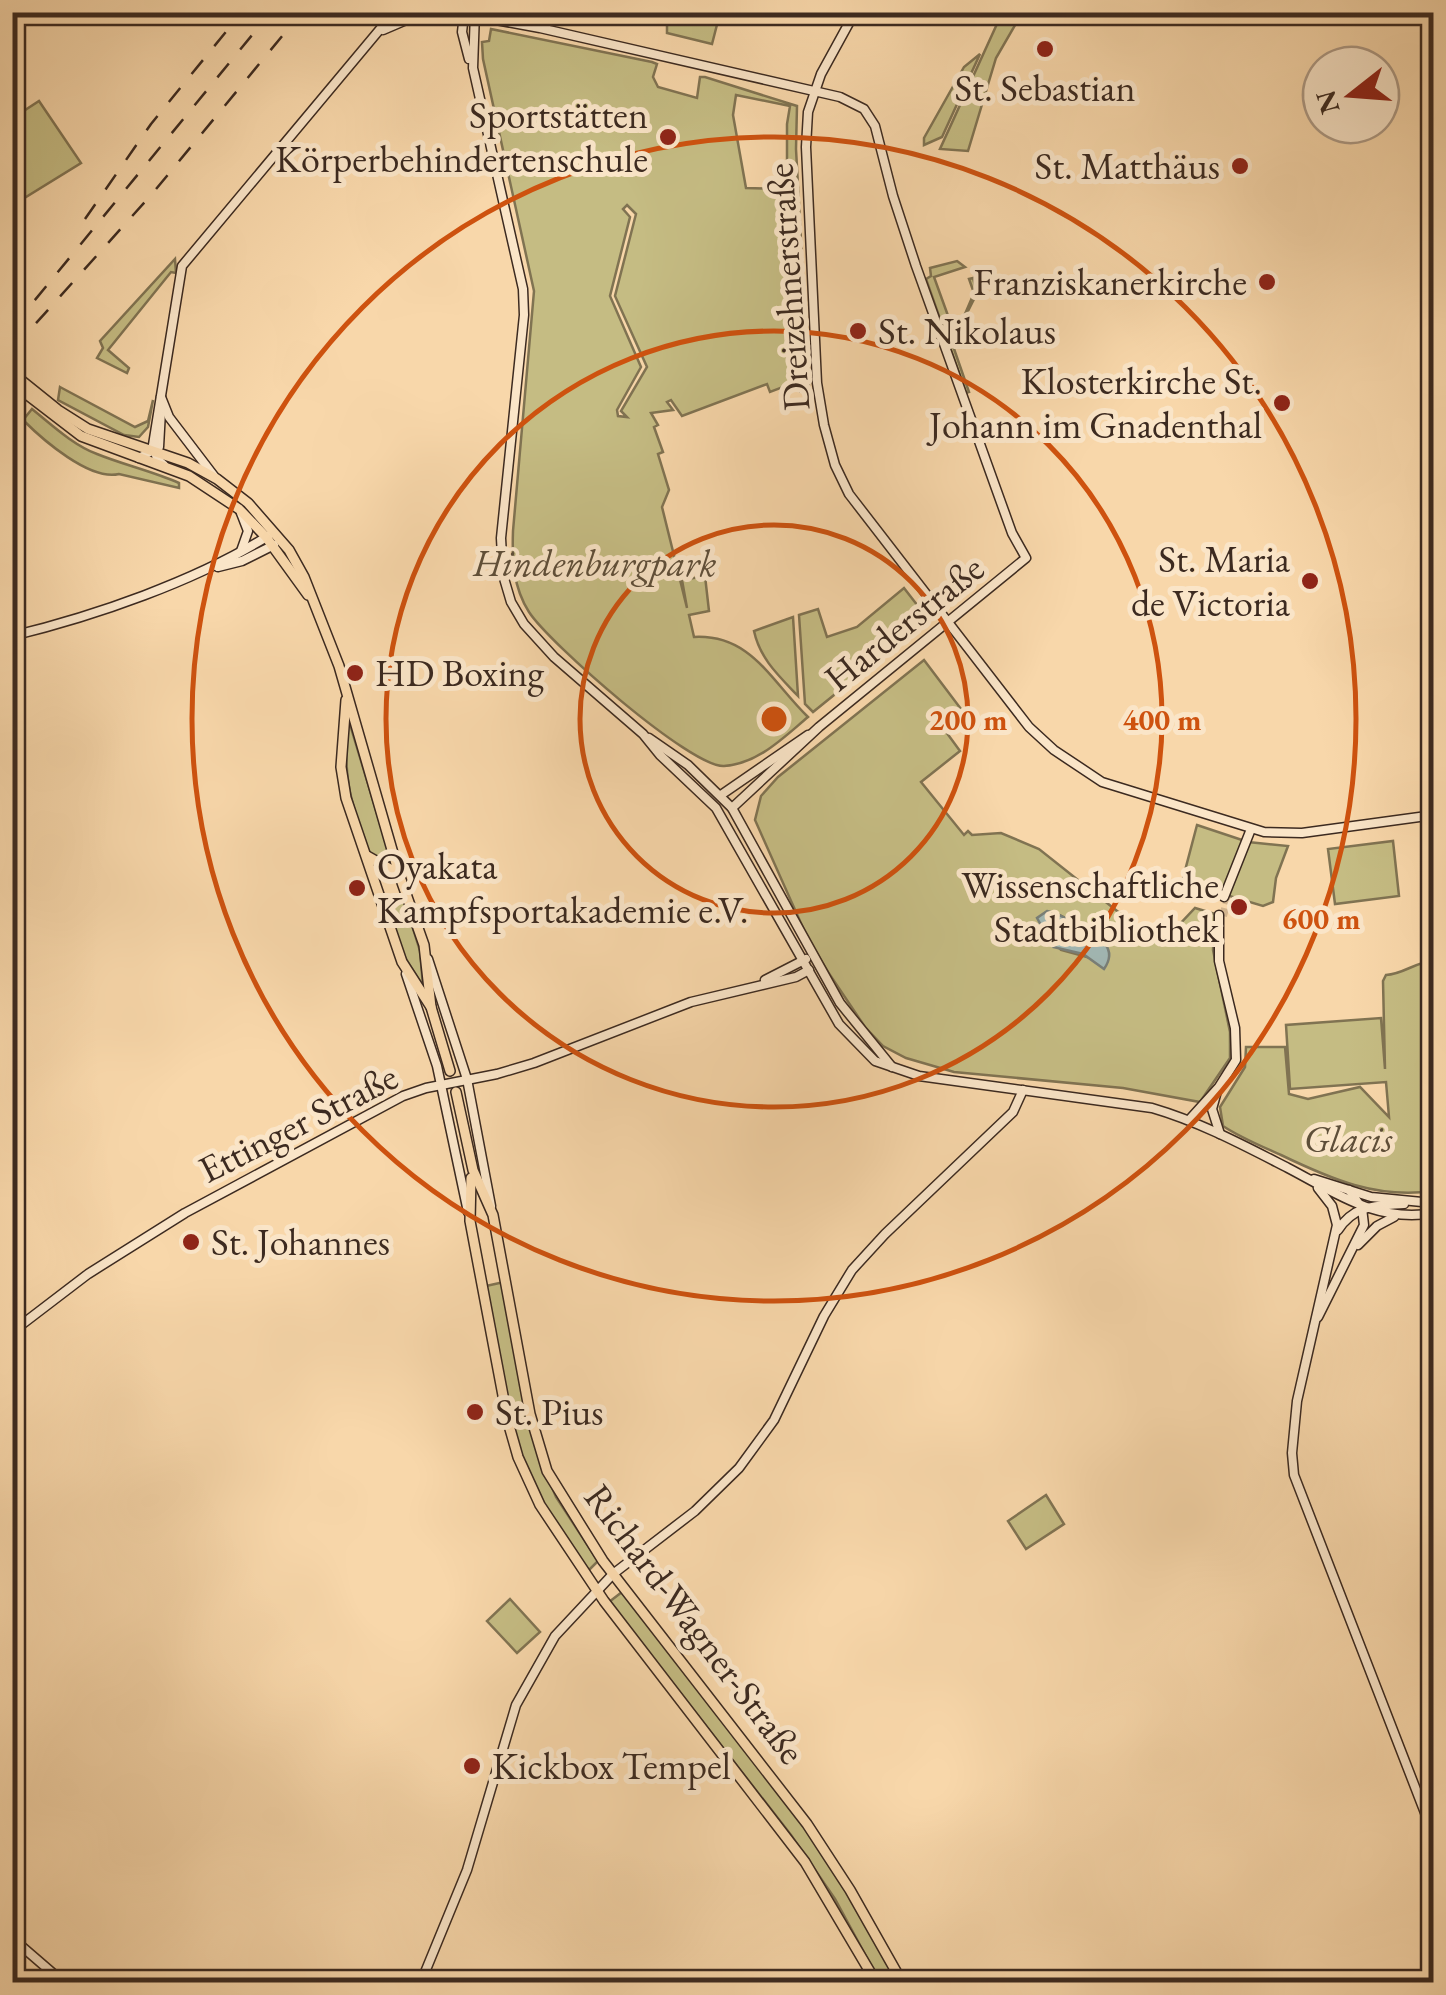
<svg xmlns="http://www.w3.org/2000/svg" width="1446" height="1995" font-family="'EB Garamond',serif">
<rect width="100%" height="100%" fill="#f8d7aa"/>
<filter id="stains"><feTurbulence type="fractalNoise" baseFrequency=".002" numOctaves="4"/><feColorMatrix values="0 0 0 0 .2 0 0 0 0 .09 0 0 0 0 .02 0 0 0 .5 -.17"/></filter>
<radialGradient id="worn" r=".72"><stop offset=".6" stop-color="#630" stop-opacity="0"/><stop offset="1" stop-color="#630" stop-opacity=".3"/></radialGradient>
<g fill="#c5bc83" stroke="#807352" stroke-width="2.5" fill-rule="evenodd">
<path d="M667,13h53l-8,31 -45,-11z"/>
<path d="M1002,13h20l-26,45 -28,93 -28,-2z"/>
<path d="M491,29l161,33 5,2 -4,13 5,10 39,11 3,-21h5l92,29 -1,43 13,238 -9,4 -4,-9 -26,10 -3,-8 -85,32 -11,-16 -4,2 6,8 -22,3 7,12 -4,2 9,25 -5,2 11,36 -7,17 25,101 -5,-28 23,-4 4,35 -20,4 5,22c57,-3 77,44 114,80 -24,20 -50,47 -84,49 -33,2 -175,-123 -195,-154 -16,-25 -17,-52 -16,-81l21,-240 -51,-232 -1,-17 7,-1zM736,95l54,11 -3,18v65l-41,-1 -13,-73zM627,205l9,9 -21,82 32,71 -26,44 6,6 -9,-1 -1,-6 24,-43 -31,-71 20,-79 -7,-8z"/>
<path d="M980,54l-38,83 -18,8v-7l40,-71z"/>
<path d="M39,101l42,62 -68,42v-87z"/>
<path d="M175,259l1,14 -5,-1 -63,78 21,18 -2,5 -30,-15 6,-10 -3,-7z"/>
<path d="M957,261l8,6 -31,10 17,47 14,-10 9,-21 -5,-14 4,-1 4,15 -25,50 17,49 -3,1 -40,-114 5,-3 -1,-8z"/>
<path d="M60,387l75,40 13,-6 5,-21 -5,27 -9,10 -15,-2 -66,-35z"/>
<path d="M32,409c20,16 41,36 65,45 27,11 55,17 82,29v5l-60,-14c-29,7 -76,-34 -96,-54z"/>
<path d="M904,588l24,31 -115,93 -8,-8 -6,-89 19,-6 9,28 30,-10z"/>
<path d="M793,617l5,79c-19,-20 -38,-37 -44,-65z"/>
<path d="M924,660l37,49 -20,16 19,26 -39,31 43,53 4,-4 4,4 29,-2 38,16 121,96 35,-37 20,6 -2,36 17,82v26l-30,44 -77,-14 -169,-16 -48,-14 -23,-12 -18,-19 -37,-55 -20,-33 -53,-119 6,-24 17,-19zM1056,913l41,22 -3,24 -33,-9 -17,-18z"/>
<path d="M348,718l44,145v3l-23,-11c-19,-55 -27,-79 -21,-137z"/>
<path d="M1197,825l51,17 40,4 -12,32 -3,24 -10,4 -81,-24z"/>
<path d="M1393,841l6,55 -64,8 -7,-55z"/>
<path d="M404,900l16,51 3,35 -19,-30 -17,-50z"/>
<path d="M1433,961v230c-57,8 -102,-12 -152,-36 -20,-9 -40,-17 -58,-29l-3,-19 25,-40 1,-20h39l4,47 19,5 52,-12 29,30 -3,-35 -96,7 -4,-64 95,-7 4,51 -2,-88 3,-6c18,-1 29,-13 47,-14z"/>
<path d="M504,1282l39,184 13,31 42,64 -11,11c-22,-33 -45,-65 -60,-102 -23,-58 -30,-123 -41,-184z"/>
<path d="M1046,1495l18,29 -38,25 -18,-28z"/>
<path d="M622,1592l172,217 40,59 64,114h-18l-45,-83 -44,-64 -182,-233z"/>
<path d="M510,1599l30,33 -23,21 -30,-32z"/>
</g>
<path fill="#a1b7b3" stroke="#797f78" stroke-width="2.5" d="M1047,911c13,2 20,9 31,15 18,10 42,20 26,43l-21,-15 -30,-7 -16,-29z"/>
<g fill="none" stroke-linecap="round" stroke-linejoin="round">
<path stroke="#d2b48e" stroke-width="8" stroke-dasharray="8 4" stroke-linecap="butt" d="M1223,916l5,-18"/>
<g stroke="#3c2a20" stroke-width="11">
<g id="secondary">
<path d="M452,12l88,16 300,69 24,12 11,17 18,70 23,70 96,267 14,25 -207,169 -87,81"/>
<path d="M475,12l-2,56 50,221 1,26 -23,223 2,37 8,27 13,22 30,33 89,77 17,21 56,53 123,216 36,37 44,15 233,32c48,14 91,37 136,60 48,25 88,55 146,45"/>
<path d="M855,12l-34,62 -13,38 -2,35 11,236 7,42 11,40 14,29 180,233 25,23 48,32 162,50 38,1 132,-18"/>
<path d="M464,15l-2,17 7,27"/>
<path d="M383,30l42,-18"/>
<path d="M161,397l8,20 45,59"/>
<path d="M139,458l20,-11 2,-36"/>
<path d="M164,465l-7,-6 -4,-14 29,-179 199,-238 30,-16"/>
<path d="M241,551l7,-20 -7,-18"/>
<path d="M218,567l24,-6 32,-16"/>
<path d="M12,636c83,-20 184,-55 256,-100"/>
<path d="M649,738l39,27 44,43 108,195 52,64"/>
<path d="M721,795l87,-60"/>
<path d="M1224,897l27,-68"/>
<path d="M428,959l39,120 24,127"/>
<path d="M406,974l31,92 31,146"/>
<path d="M765,980l41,-21"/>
<path d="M1217,1091l-5,18 8,25"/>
<path d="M1190,1119l29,-32 17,-27 -1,-32 -16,-67v-46"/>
<path d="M1314,1179l57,18 51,5"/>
<path d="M1318,1188l14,18 5,19 -40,176 -5,52 2,22 140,361"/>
<path d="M1338,1230c17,-26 38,-24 66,-26"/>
<path d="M1358,1245l19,-19 17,-9"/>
<path d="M1318,1317l46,-92 -2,-17 -13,-18"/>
<path d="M12,1332l76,-58 97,-61 218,-117 23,-8 71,-14 37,-11 157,-61 105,-25 13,-7"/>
<path d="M12,1938l51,44"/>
<path d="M421,1982l46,-112 49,-165 39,-69 58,-62 82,-63 44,-43 35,-48 50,-104 28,-46 33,-36 128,-122 10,-22"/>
</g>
</g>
<g stroke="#3c2a20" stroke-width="12">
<g id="primary">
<path d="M12,373l46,37 30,19 100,34 29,16 31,24 41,47 15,27 35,89 60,208 25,71 7,62"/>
<path d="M12,383l69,53 108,40 50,33 27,28 42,58"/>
<path d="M346,700l-5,67 5,31 56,164 29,45 19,64"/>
<path d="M367,856l32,18"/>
<path d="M456,1092l17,78 20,45 37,199 17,57 56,90 204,263 43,66 52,92"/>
<path d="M471,1178l-1,43 38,201 10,35 22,48 64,96 201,261 71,120"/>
</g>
</g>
<use href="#secondary" stroke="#fae5c8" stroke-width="8"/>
<use href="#primary" stroke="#f8d7aa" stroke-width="9"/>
<g stroke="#3c2a20" stroke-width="2.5" stroke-dasharray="18 18" stroke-linecap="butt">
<path d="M85,219l66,-95 91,-112"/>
<path d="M12,328l259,-316"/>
<path d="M12,350l140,-156 150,-182"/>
</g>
</g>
<g fill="none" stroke="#ce520f" stroke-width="5">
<circle cx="774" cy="719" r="194"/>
<circle cx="774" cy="719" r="388"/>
<circle cx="774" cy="719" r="582"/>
</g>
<g fill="#8f2418" stroke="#fae5c8" stroke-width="4">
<circle cx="1045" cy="49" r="10"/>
<circle cx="668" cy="137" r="10"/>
<circle cx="1240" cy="166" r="10"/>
<circle cx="1267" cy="282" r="10"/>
<circle cx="858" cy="331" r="10"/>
<circle cx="1282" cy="403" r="10"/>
<circle cx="1310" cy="581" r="10"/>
<circle cx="355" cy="673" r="10"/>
<circle cx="357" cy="888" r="10"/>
<circle cx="1239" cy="907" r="10"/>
<circle cx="191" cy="1242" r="10"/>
<circle cx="475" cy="1412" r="10"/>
<circle cx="472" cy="1766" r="10"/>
</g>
<g text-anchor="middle" stroke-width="10" stroke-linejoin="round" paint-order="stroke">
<g font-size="38" fill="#3c2a20" stroke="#fae5c8" text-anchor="end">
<text x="1045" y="101" text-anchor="middle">St. Sebastian</text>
<text x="648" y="128">Sportstätten<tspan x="648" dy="44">Körperbehindertenschule</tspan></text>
<text x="1220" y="179">St. Matthäus</text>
<text x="1247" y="295">Franziskanerkirche</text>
<text x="878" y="344" text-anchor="start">St. Nikolaus</text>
<text x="1262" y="394">Klosterkirche St.<tspan x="1262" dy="44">Johann im Gnadenthal</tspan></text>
<text x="1290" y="572">St. Maria<tspan x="1290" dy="44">de Victoria</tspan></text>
<text x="375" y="686" text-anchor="start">HD Boxing</text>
<text x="377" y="879" text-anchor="start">Oyakata<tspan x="377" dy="44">Kampfsportakademie e.V.</tspan></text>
<text x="1219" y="898">Wissenschaftliche<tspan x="1219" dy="44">Stadtbibliothek</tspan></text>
<text x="211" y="1255" text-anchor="start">St. Johannes</text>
<text x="495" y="1425" text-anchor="start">St. Pius</text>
<text x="492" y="1779" text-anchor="start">Kickbox Tempel</text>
</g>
<g font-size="38" fill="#3c2a20" stroke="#fae5c8">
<text transform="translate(788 287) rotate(-94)" y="13">Dreizehnerstraße</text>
<text transform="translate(904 623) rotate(-39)" y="13">Harderstraße</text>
<text transform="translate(298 1123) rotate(-27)" y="13">Ettinger Straße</text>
<text transform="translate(695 1624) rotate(53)" y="13">Richard-Wagner-Straße</text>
</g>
<g font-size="38" font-style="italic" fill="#5e4e39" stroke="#fae5c8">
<text x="595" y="576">Hindenburgpark</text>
<text x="1348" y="1152">Glacis</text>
</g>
</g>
<circle cx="774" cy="719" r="15" fill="#ce520f" stroke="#fae5c8" stroke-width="5"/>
<g font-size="30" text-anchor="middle" font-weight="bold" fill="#ce520f" stroke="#fae5c8" stroke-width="10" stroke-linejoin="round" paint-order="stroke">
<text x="968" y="730">200 m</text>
<text x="1162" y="730">400 m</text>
<text x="1321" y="929">600 m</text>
</g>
<rect width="1446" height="1995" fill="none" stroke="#f8d7aa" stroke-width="50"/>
<rect x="15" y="15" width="1416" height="1965" fill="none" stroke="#3c2a20" stroke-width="5"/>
<rect x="25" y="25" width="1396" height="1945" fill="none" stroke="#3c2a20" stroke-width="2.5"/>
<g transform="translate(1351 95) rotate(253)"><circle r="48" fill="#fae5c8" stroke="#ae9a85" stroke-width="2.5"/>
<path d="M0-8L18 38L0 25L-18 38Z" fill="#8f2418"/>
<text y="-15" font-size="28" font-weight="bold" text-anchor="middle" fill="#3c2a20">N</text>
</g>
<rect width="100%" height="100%" filter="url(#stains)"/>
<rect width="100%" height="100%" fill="url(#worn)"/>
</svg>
